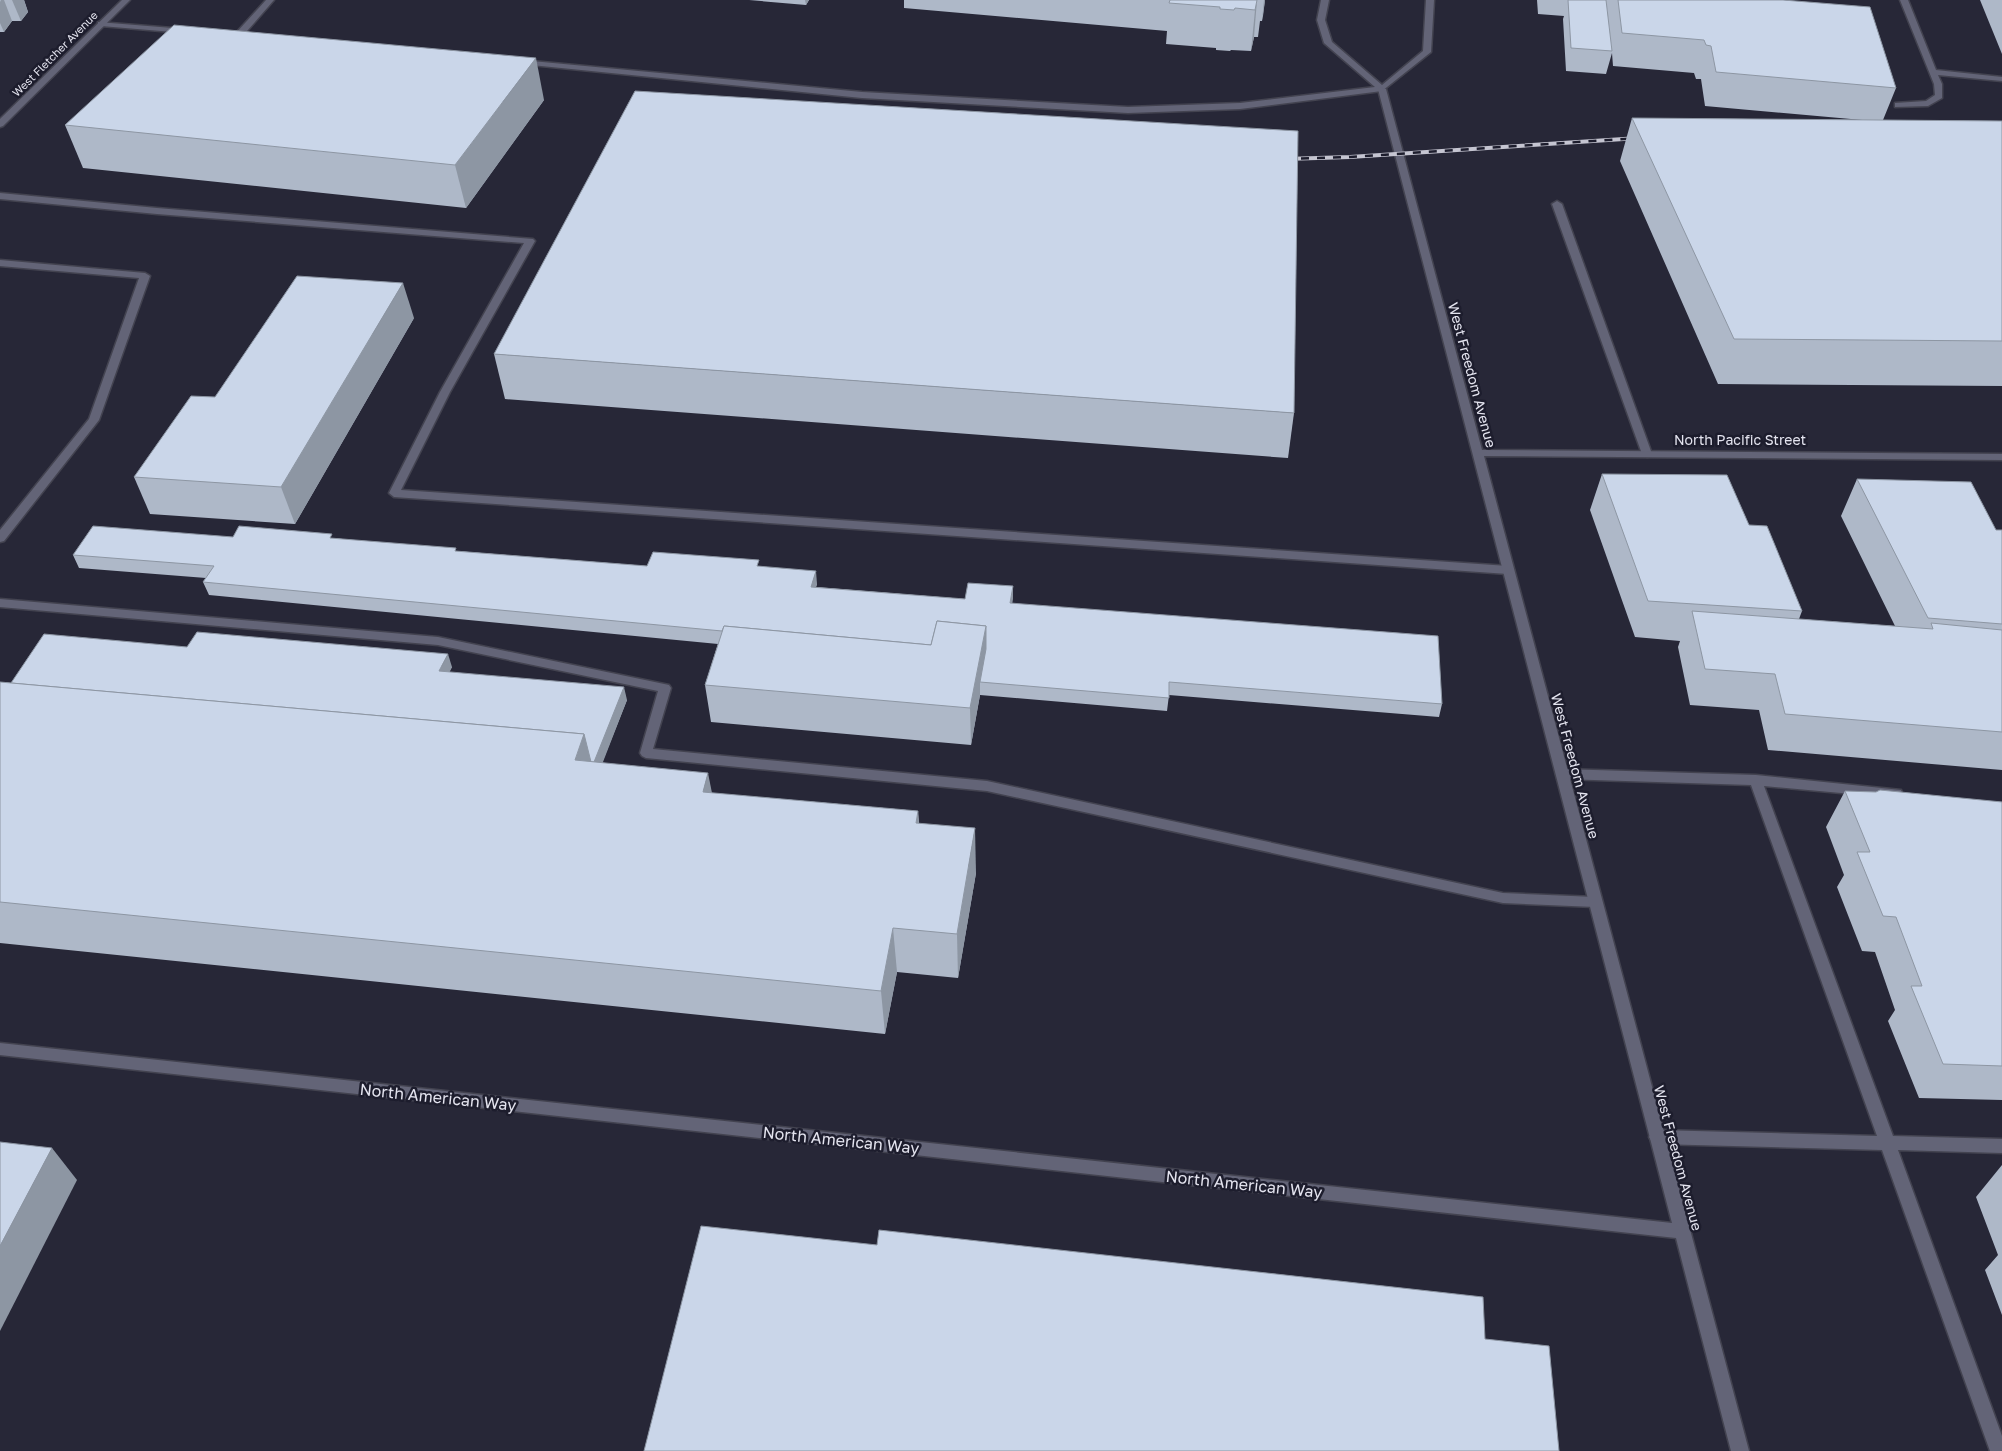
<svg xmlns="http://www.w3.org/2000/svg" width="2002" height="1451" font-family="'Golos Text',sans-serif">
<rect width="100%" height="100%" fill="#272737"/>
<g fill="none" stroke-linecap="round" stroke-linejoin="round">
<g stroke="#434350" stroke-width="3">
<g id="service">
<path d="M266,0h8l-33,38h-6v-4z"/>
<path d="M1321,0h8l-4,20 7,22 50,43 41,-34 3,-51h8l-3,52 -49,39 -142,18 -112,4 -266,-15 -341,-34 -4,-2 4,-2 341,32 266,15 112,-4 135,-16 -51,-44 -7,-23z"/>
<path d="M1900,0h8l28,70 66,7v4l-64,-6 4,9v14l-14,8 -33,1v-4l31,-2 9,-6 -1,-11z"/>
<path d="M98,22l87,7 4,2 -4,2 -84,-7h-3z"/>
<path d="M0,193l157,15 376,31 2,2 -85,151 -49,98 1107,76 6,4 -6,4 -1114,-77 -5,-4 51,-101 84,-149 -367,-29 -157,-15z"/>
<path d="M1557,201l5,3 90,250 -1,2 -4,1 -5,-3 -90,-250z"/>
<path d="M0,260l145,13 5,3 -51,144 -95,121 -4,1v-12l89,-111 50,-141 -139,-12z"/>
<path d="M0,599l438,38 231,48 2,3 -18,61 334,32 516,112 92,4 5,1 2,4 -2,4 -5,1 -92,-4 -516,-112 -341,-33 -4,-2 -2,-3 18,-62 -220,-46 -438,-38z"/>
<path d="M1562,769l194,6 145,15 1,3 -1,3 -5,2 -132,-12 129,350 109,3v14l-104,-3 104,286v15h-12l-108,-301 -225,-6 -5,-2 -3,-5 3,-5 5,-2 220,6 -126,-351 -189,-6 -5,-2 -1,-3 1,-3z"/>
</g>
</g>
<g stroke="#434350" stroke-width="3">
<path id="minor" d="M1379,87l7,2 96,361 520,4v6l-518,-4 265,995h-18l-55,-213 -1676,-183v-12l1672,180 -294,-1134z"/>
</g>
<g stroke="#434350" stroke-width="3">
<path id="tertiary" d="M122,0h8l-127,126 -3,1v-8z"/>
</g>
<use href="#service" fill="#636477" fill-rule="evenodd"/>
<use href="#minor" fill="#636477" fill-rule="evenodd"/>
<use href="#tertiary" fill="#636477" fill-rule="evenodd"/>
<g stroke="#c5c5d1" stroke-width="4">
<path id="rail" d="M1285,159l65,-2 289,-19"/>
</g>
<use href="#rail" stroke="#1d1d2d" stroke-width="2.5" stroke-dasharray="8" stroke-linecap="butt"/>
</g>
<g fill="#aeb8c8">
<path d="M0,0h24l4,12 -7,9h-9l-8,11h-4z"/>
<path d="M749,0h60l-3,5z"/>
<path d="M904,0h361l-2,16 -1,5h-2l-2,16h-4l-3,14 -20,-1 -1,1 -14,-1v-2l-50,-4 1,-13 -263,-23z"/>
<path d="M1537,0h246l113,88 -13,32 119,1v265l-284,-2 -98,-223 12,-43 230,2 -157,-14 -4,-27h-5l-2,-6 -81,-7 -1,-13 -6,21 -40,-3 -3,-52 1,-3 -26,-2z"/>
<path d="M1980,0h22v54z"/>
<path d="M544,100l-78,108 -383,-40 -18,-43z"/>
<path d="M414,318l-119,206 -145,-10 -16,-37 81,-80z"/>
<path d="M494,354l800,59 -6,45 -783,-59z"/>
<path d="M1602,474l147,51 53,86 -3,8 96,7 -54,-110 16,-37 139,51h6v240l-234,-20 -9,-40 -69,-5 -12,-58 2,-6 -45,-4 -45,-127z"/>
<path d="M333,538l124,13 190,15h112l58,18 -1,3 149,12 48,-13 -1,17 430,101 -3,13 -270,-22 -2,16 -187,-16 -9,50 -260,-23 -6,-37 13,-41 -509,-49 -6,-13 3,-4 -127,-10 -6,-13z"/>
<path d="M187,647l265,20 -3,5 178,28 -25,63 110,30 206,18 1,12 57,50 -18,105 -61,-6 -12,62 -885,-91v-261l11,1z"/>
<path d="M1845,791l157,11v298l-83,-2 -31,-77 7,-11 -20,-58 -13,-1 -25,-64 7,-12 -18,-48z"/>
<path d="M2002,1165v150l-17,-45 13,-15 -22,-58z"/>
</g>
<g fill="#8d96a3">
<path d="M1,0h3l8,21 -8,11 -4,-9v-21z"/>
<path d="M12,0h12l4,12 -7,9z"/>
<path d="M805,0h4l-3,5z"/>
<path d="M1257,0l-3,37 -3,14 4,-41z"/>
<path d="M1264,0h1l-3,21z"/>
<path d="M536,58l8,42 -78,108 -11,-43z"/>
<path d="M403,283l11,35 -119,206 -14,-37z"/>
<path d="M816,571l1,13 -5,16 -1,-13z"/>
<path d="M1013,586v13l-3,17v-13z"/>
<path d="M986,626v36l-6,20v13l-9,50 -1,-37z"/>
<path d="M448,654l4,13 -8,17 -5,-13z"/>
<path d="M624,687l3,13 -31,80 -21,-20 9,-26z"/>
<path d="M708,773l9,45 -14,-26z"/>
<path d="M918,811l3,45 -5,-33z"/>
<path d="M975,828l1,45 -18,105 -1,-44z"/>
<path d="M893,928l4,44 -12,62 -4,-43z"/>
<path d="M52,1148l25,32 -77,151v-85z"/>
</g>
<g fill="#cad6e9" stroke="#8d96a3">
<path d="M1170,0h87l-2,10 -20,-2 -1,2 -14,-1v-2l-51,-4z"/>
<path d="M1568,0h38l6,51 -41,-3z"/>
<path d="M1618,0h165l87,7 26,81 -180,-16 -5,-26 -5,-1 -2,-5 -82,-7z"/>
<path d="M174,25l362,33 -81,107 -390,-40z"/>
<path d="M635,91l663,40 -4,282 -800,-59z"/>
<path d="M1632,118l370,3v220l-268,-2z"/>
<path d="M297,276l106,7 -122,204 -147,-10 57,-81 24,1z"/>
<path d="M1602,474l125,1 22,50 18,1 35,85 -154,-10z"/>
<path d="M1857,479l114,3 25,48h6v94l-74,-6z"/>
<path d="M93,526l140,11 6,-11 93,8 -2,4 126,10 -1,3 192,15 6,-14 106,8 -2,6 59,5 -5,16 154,12 3,-16 45,3 -3,17 428,33 4,68 -273,-22v16l-189,-16 6,-33v-23l-49,-5 -6,24 -207,-19 -2,5 -519,-49 11,-16 -141,-11z"/>
<path d="M1692,611l241,18 -2,-6 71,7v102l-217,-18 -10,-40 -70,-5z"/>
<path d="M937,621l49,5 -16,82 -265,-23 19,-59 207,19z"/>
<path d="M197,632l251,22 -9,17 185,16 -30,75h-3l-7,-28 -573,-51 33,-49 143,13z"/>
<path d="M0,682l584,52 -9,26 133,13 -5,19 215,19 -2,12 59,5 -18,106 -64,-6 -12,63 -881,-89z"/>
<path d="M1880,790l122,12v264l-59,-2 -32,-78h11l-26,-69 -13,-1 -26,-64h13l-25,-61 31,1z"/>
<path d="M0,1142l52,6 -52,98z"/>
<path d="M701,1226l176,19 2,-15 604,67 2,42 64,7 10,105h-915z"/>
</g>
<g text-anchor="middle" stroke-width="5" stroke-linejoin="round" paint-order="stroke">
<g font-size="11" fill="#e4e4ef" stroke="#1d1d2d">
<text transform="translate(55 54) rotate(-45)" y="4">West Fletcher Avenue</text>
</g>
<g font-size="14" fill="#e4e4ef" stroke="#1d1d2d">
<text transform="translate(1472 375) rotate(75)" y="5">West Freedom Avenue</text>
<text x="1740" y="445">North Pacific Street</text>
<text transform="translate(1575 766) rotate(75)" y="5">West Freedom Avenue</text>
<text transform="translate(1678 1158) rotate(75)" y="5">West Freedom Avenue</text>
</g>
<g font-size="16" fill="#e4e4ef" stroke="#1d1d2d">
<text transform="translate(438 1097) rotate(6)" y="6">North American Way</text>
<text transform="translate(841 1140) rotate(6)" y="6">North American Way</text>
<text transform="translate(1244 1184) rotate(6)" y="6">North American Way</text>
</g>
</g>
</svg>
